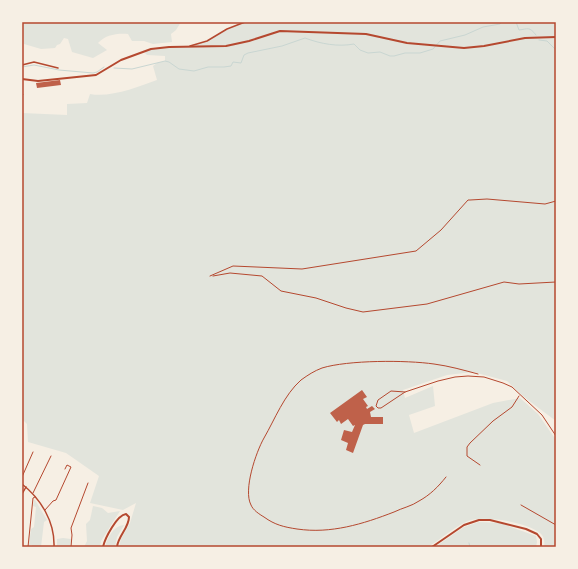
<svg xmlns="http://www.w3.org/2000/svg" width="578" height="569" font-family="'Playfair Display',serif">
<rect width="100%" height="100%" fill="#f6efe4"/>
<g fill="#e2e4dc">
<path d="M22,22h159l-5,8 -5,4 1,8 -19,2 -9,-3h-12l-4,-7c-11,-1 -23,1 -30,9l9,7 -14,8 -21,-6 -4,-13 -4,-1 -4,6 -3,1 -2,3 -14,1 -17,-5z"/>
<path d="M245,22h311v399l-32,-24 -17,-16 -34,-9 -26,3 -44,15 2,8 28,-12 2,20 -26,9 5,18 79,-30 27,-5 18,16 18,26v107h-12c1,-5 0,-11 -4,-14 -13,-11 -57,-18 -72,-12 -14,6 -27,18 -40,26h-309l2,-8 9,-16 6,-20 -13,7 -33,-7 9,-27 -33,-23 -38,-11 -1,-18 -5,-5v-306l45,2v-11l20,-1 3,-9c20,4 48,-7 67,-14l-4,-14 4,-3 8,-2v-5l-18,-1 -4,-4 18,-4h27l19,-6 14,-9z"/>
<path d="M34,500h1l12,20 -3,2 -3,25h-9v-2h-3l2,-16 3,-2 2,-20 -3,-1z"/>
<path d="M93,506l9,2 6,5 12,-2 -19,30 -1,6h-16l3,-6 -1,-17 4,-4z"/>
<path d="M479,522l21,1 36,13 1,6 -1,5h-101l29,-20z"/>
<path d="M124,525l-7,12 -2,10h-10c3,-10 8,-21 19,-22z"/>
<path d="M63,538l8,1 -1,8h-13v-8z"/>
</g>
<g fill="none" stroke-linecap="round" stroke-linejoin="round">
<g stroke="#c9d6d2" stroke-width="1">
<path d="M516,22l3,8c9,-1 10,-4 17,5"/>
<path d="M539,40l8,1 9,9"/>
<path d="M22,67l12,-2 25,5 34,3 4,-1 7,-5"/>
<path d="M114,68l18,1 33,-8 4,1 10,7 15,2 14,-4h16l7,-1 2,-4 8,1 3,-8 4,-2 34,-7 23,-8c16,6 33,9 49,6l6,6 8,3 12,-1 10,4h4l11,-3h15l13,-4 7,-8 25,-6 18,-8 17,-3 2,-2"/>
<path d="M469,543l1,4"/>
</g>
</g>
<g fill="#bf614a">
<path d="M60,80l1,5 -24,3 -1,-5z"/>
<path d="M362,390l5,7 -4,2 5,7 -2,1 1,2 5,-3 3,3 -5,3 1,5h12v7h-18l-2,1 -10,28 -7,-3 2,-7 -7,-3 3,-10 8,2 3,-7 -2,1 -5,-7 -7,5 -2,-4 -2,2 -7,-9z"/>
</g>
<g fill="none" stroke-linecap="round" stroke-linejoin="round">
<g stroke="#b5482f" stroke-width="1">
<path d="M210,276l23,-10 69,3 114,-18 25,-21 27,-30h2l17,-1 58,5 11,-3"/>
<path d="M213,276l17,-3 32,3 19,15 35,7 30,10 17,4 64,-8 77,-22 15,2 37,-2"/>
<path d="M480,465l-13,-9v-9l3,-4 23,-22 19,-14 7,-11"/>
<path d="M446,477c-8,10 -16,18 -27,24 -7,5 -17,7 -25,11 -31,12 -63,22 -97,17 -13,-2 -22,-4 -33,-12 -5,-3 -11,-7 -13,-12 -8,-15 5,-53 13,-67 11,-19 20,-43 37,-58 7,-5 13,-9 21,-12 26,-8 84,-8 112,-4 15,2 29,6 44,10"/>
<path d="M521,505l35,20"/>
</g>
<g stroke="#b5482f" stroke-width="1">
<path d="M22,93l1,1"/>
<path d="M405,392l-14,-1 -13,9 -2,6 2,2h3l24,-16 33,-11 17,-4 13,-1 16,1 19,6 9,4 30,28 14,21"/>
<path d="M22,477l11,-25"/>
<path d="M33,493l18,-37"/>
<path d="M45,510l8,-9 3,-1 15,-33 -4,-2 -2,4"/>
<path d="M28,547l5,-49 2,-1"/>
<path d="M71,547l1,-12 -1,-7 17,-45"/>
</g>
<g stroke="#b5482f" stroke-width="1.5">
<path d="M190,46l17,-5 20,-12 18,-7"/>
<path d="M22,65l12,-3 24,6"/>
<path d="M22,484c19,15 33,38 32,63"/>
<path d="M22,494l4,-7"/>
</g>
<path stroke="#b5482f" stroke-width="2" d="M22,79l16,2 58,-6 25,-15 30,-11 18,-2 57,-1 23,-5 31,-10 86,3 41,9 57,5 20,-2 41,-8 31,-1"/>
<g stroke="#b5482f" stroke-width="2">
<path d="M103,547c2,-9 14,-32 23,-33l3,3c0,11 -11,19 -12,30"/>
<path d="M432,547l32,-22 15,-5h11l36,9 11,5 4,5v8"/>
</g>
</g>
<rect width="578" height="569" fill="none" stroke="#f6efe4" stroke-width="46"/>
<rect x="23" y="23" width="532" height="523" fill="none" stroke="#b5482f" stroke-width="1.5"/>
</svg>
